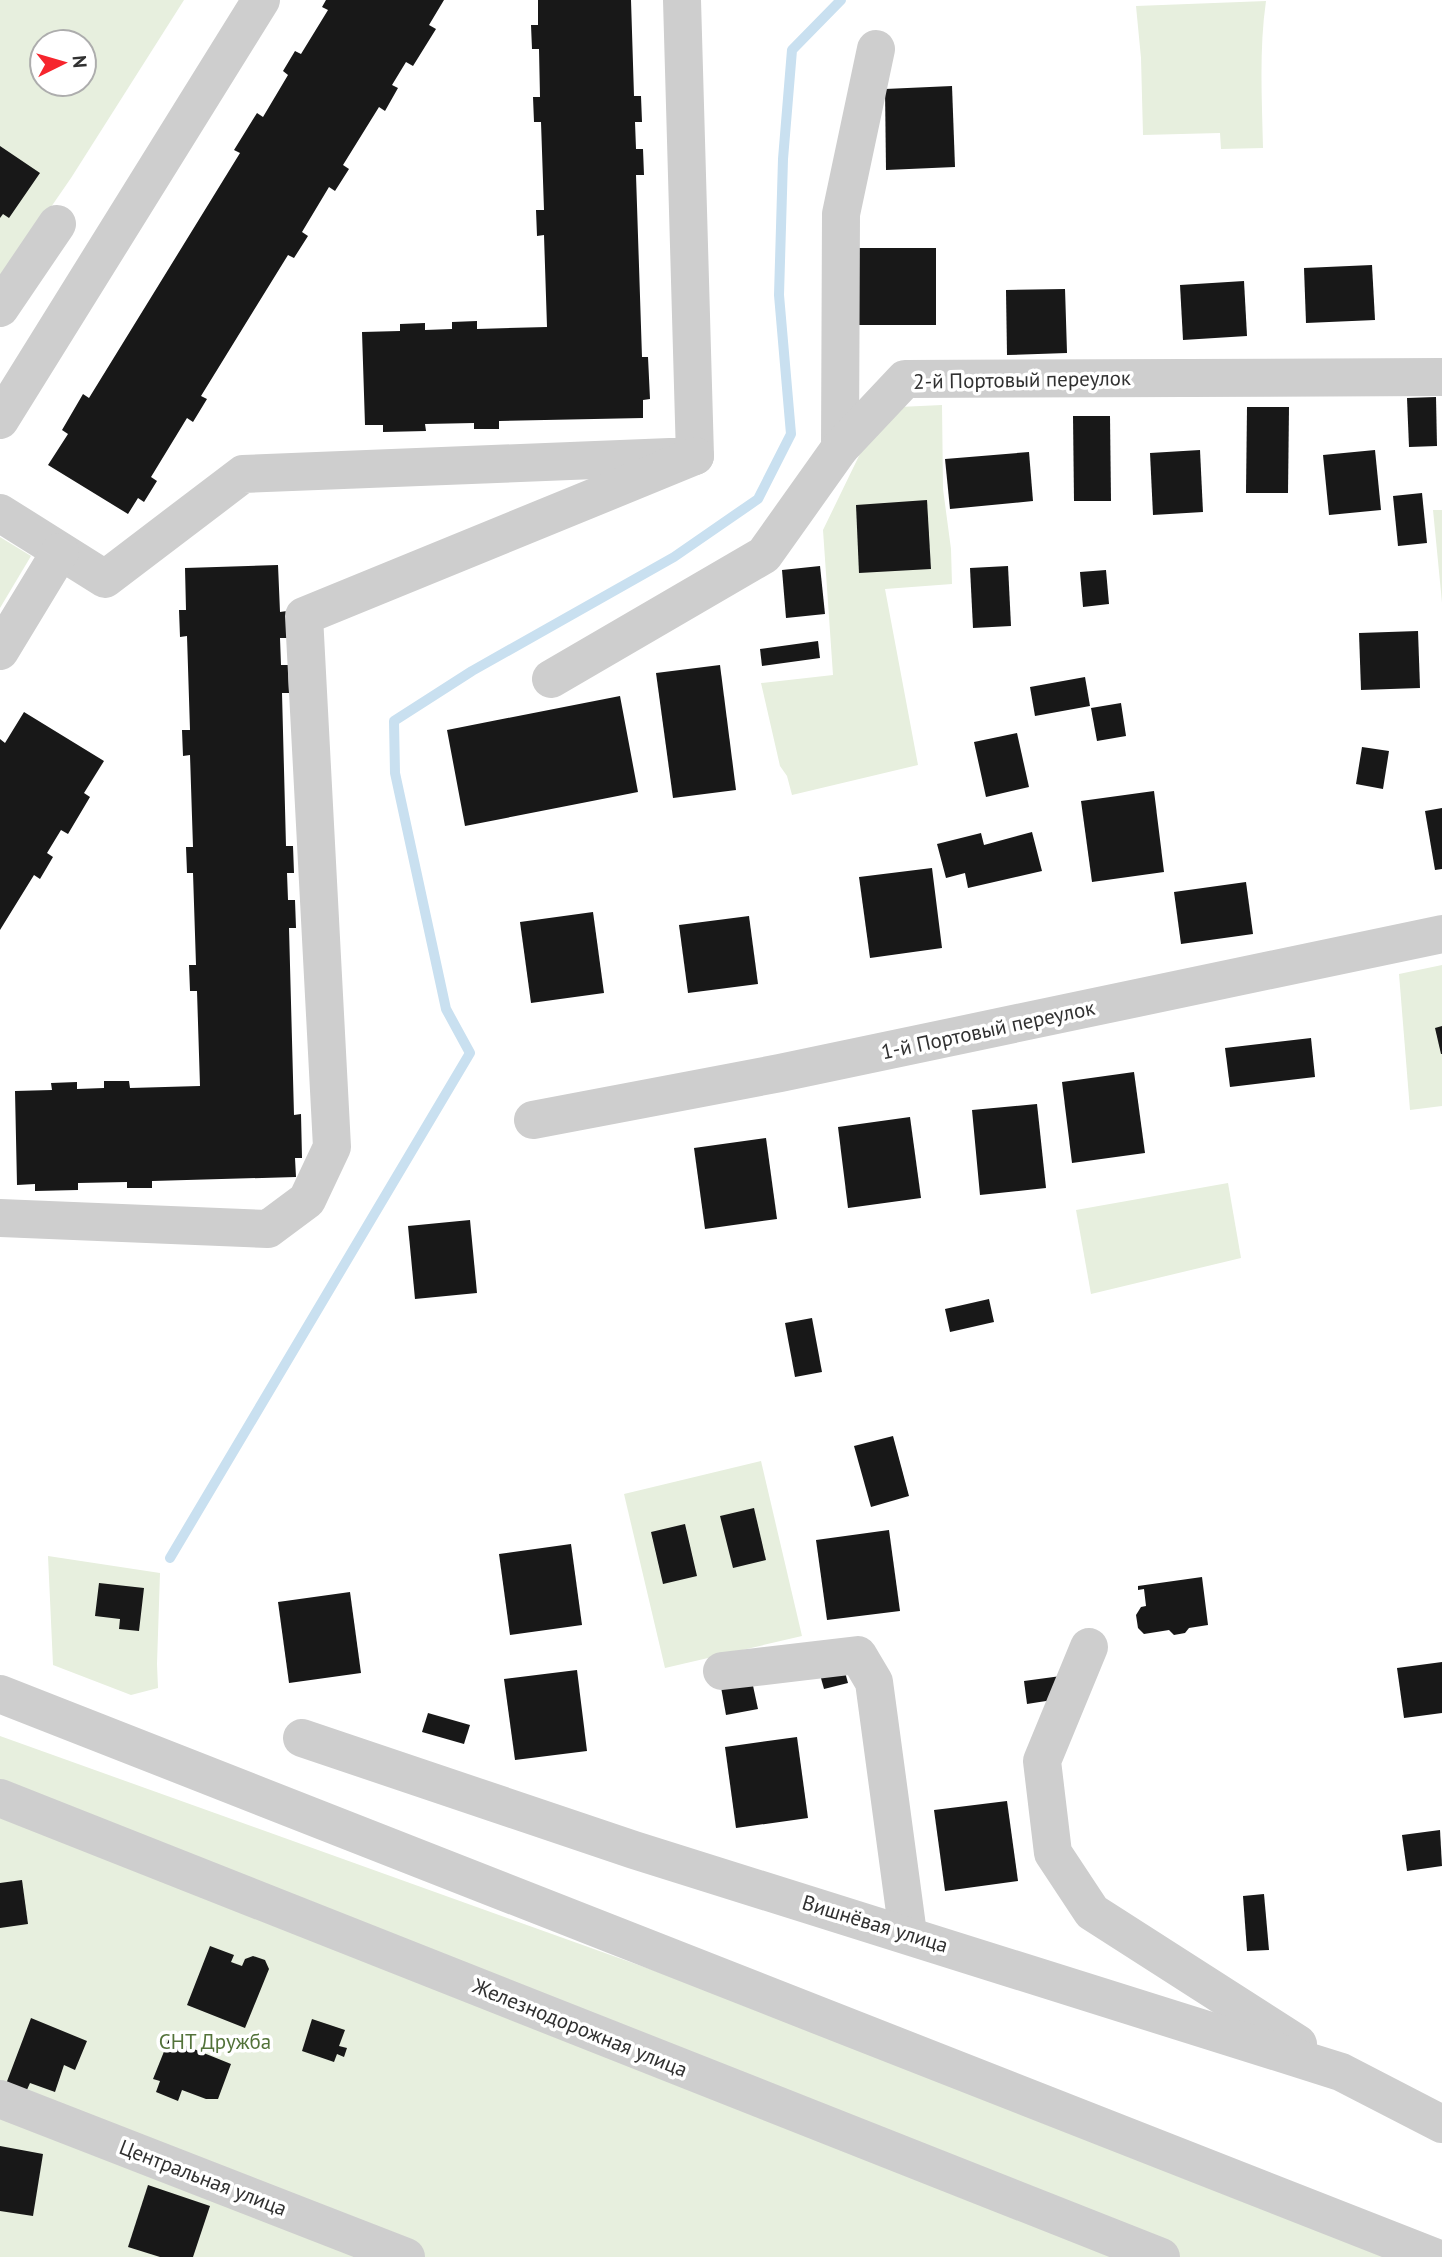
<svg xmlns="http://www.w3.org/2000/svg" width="1442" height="2257" font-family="'PT Sans',sans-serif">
<rect width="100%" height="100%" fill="#fff"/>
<g fill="#e7efde" fill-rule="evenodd">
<path d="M0,0h184l-113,178 -71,103zM42,42h42v42h-42z"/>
<path d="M1266,1c-7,48 -4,98 -3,147l-42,1 -1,-16 -77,2 -2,-77 -5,-52z"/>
<path d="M942,405l1,84 8,60 1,35 -67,5 33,176 -126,30 -5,-19 -7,-10 -19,-83 72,-8 -10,-145 51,-105 25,-18z"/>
<path d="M1433,510h9v93l-1,-11z"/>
<path d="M0,537l31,19 -31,52z"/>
<path d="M1442,965v141l-32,4 -11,-136z"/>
<path d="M1228,1183l13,75 -150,36 -15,-84z"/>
<path d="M761,1461l41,175 -137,32 -41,-174z"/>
<path d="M48,1556l112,17 -3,91 1,24 -27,7 -78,-30z"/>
<path d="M0,1736l1171,420 264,101h-1435z"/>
</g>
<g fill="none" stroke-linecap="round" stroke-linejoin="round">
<path stroke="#c9e0f0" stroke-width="10" d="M170,1558l300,-505 -24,-44 -51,-236 -1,-52 78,-50 202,-114 84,-58 33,-65 -12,-139 4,-136 9,-109 49,-50"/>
</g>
<g fill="#181818">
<path d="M326,0h118l-15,25 7,4 -23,37 -7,-4 -14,23 6,3 -13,23 -6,-4 -36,58 6,4 -14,22 -6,-4 -27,45 6,4 -14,22 -6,-3 -87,141 6,3 -14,23 -6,-4 -36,59 6,4 -13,21 -6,-4 -10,16 -80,-49 20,-31 -6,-4 21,-36 6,4 151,-245 -6,-3 23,-37 6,4 25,-42 -5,-4 12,-20 6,3 27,-44 -6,-3z"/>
<path d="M538,0h93l3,96h7l1,26h-7l1,27h7l1,26h-8l6,182h6l2,42 -7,1v18l-144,3v8h-25v-6l-49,1 1,7 -43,1v-7h-18l-3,-93 38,-1v-7l25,-1v7l27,-1v-7l25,-1v8l70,-2 -3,-92 -7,1 -1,-26h8l-3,-88h-7l-1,-25h7l-1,-48h-7l-1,-24h7z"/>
<path d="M952,86l3,81 -69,3 -1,-81z"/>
<path d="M0,146l40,27 -31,45 -6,-4 -3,4z"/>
<rect x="859" y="248" width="77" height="77"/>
<path d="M1372,265l3,55 -69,3 -2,-55z"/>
<path d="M1244,281l3,55 -64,4 -3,-55z"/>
<path d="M1065,289l2,64 -60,2 -1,-65z"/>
<path d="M1436,397l1,49 -28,1 -2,-49z"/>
<path d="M1247,407h42l-1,86h-42z"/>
<path d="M1073,416h37l1,85h-37z"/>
<path d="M1200,450l3,62 -50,3 -3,-62z"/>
<path d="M1375,450l6,60 -52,5 -6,-60z"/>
<path d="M1029,452l4,49 -83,8 -5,-50z"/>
<path d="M1422,493l5,50 -29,3 -5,-50z"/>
<path d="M927,500l4,69 -72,4 -3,-68z"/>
<path d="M278,565l2,47 7,-1 1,27h-8l1,27h7l1,28h-7l4,153h7l1,27h-7l1,27h7l1,28h-7l5,187 7,-1 1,44h-7l1,19 -144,4v7h-25v-6l-49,1v7l-43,1v-7l-18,1 -2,-94 37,-1 -1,-7 26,-1v7l27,-1v-7h25l1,7 70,-2 -3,-95h-7l-1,-26h7l-3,-92h-6l-1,-26h7l-3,-92 -7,1 -1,-26h8l-3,-94 -7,1 -1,-27h7l-1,-42z"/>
<path d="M820,566l5,48 -39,4 -4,-48z"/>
<path d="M1008,566l3,60 -38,2 -3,-60z"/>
<path d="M1106,570l3,34 -26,3 -3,-35z"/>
<path d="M1418,631l2,57 -59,2 -2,-57z"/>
<path d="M818,641l2,17 -58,8 -2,-17z"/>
<path d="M720,665l16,125 -63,8 -17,-125z"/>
<path d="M1085,677l5,29 -55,10 -5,-29z"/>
<path d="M620,696l18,96 -173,34 -18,-96z"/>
<path d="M1121,703l5,33 -29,5 -6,-33z"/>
<path d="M24,712l80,49 -20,32 6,4 -22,37 -7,-4 -14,23 6,4 -13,22 -6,-4 -34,55v-191l5,4z"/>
<path d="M1017,733l12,54 -43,10 -12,-55z"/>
<path d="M1362,747l27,4 -6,38 -27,-5z"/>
<path d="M1154,791l10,81 -72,10 -11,-81z"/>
<path d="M1442,808v61l-7,1 -10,-59z"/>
<path d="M1032,832l10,39 -74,17 -3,-15 -19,5 -9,-34 44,-11 3,12z"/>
<path d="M932,868l10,80 -72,10 -11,-81z"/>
<path d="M1246,882l7,52 -72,10 -7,-52z"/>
<path d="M593,912l11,81 -73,10 -11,-81z"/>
<path d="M749,916l9,68 -70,9 -9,-68z"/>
<path d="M1442,1026v28h-1l-6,-26z"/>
<path d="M1311,1038l4,39 -85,10 -5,-39z"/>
<path d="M1134,1072l11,81 -73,10 -10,-81z"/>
<path d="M1037,1104l9,84 -66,7 -8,-85z"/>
<path d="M910,1117l11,81 -73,10 -10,-81z"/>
<path d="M766,1138l11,81 -72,10 -11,-81z"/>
<path d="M470,1220l7,73 -62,6 -7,-73z"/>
<path d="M989,1299l5,23 -44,10 -5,-23z"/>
<path d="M812,1318l10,54 -27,5 -10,-54z"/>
<path d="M893,1436l16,60 -38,11 -17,-61z"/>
<path d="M754,1508l12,52 -33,8 -13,-52z"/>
<path d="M685,1524l12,52 -34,8 -12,-52z"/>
<path d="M889,1530l11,81 -73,9 -11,-80z"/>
<path d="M571,1544l11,81 -72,10 -11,-81z"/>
<path d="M1202,1577l6,48 -19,3 -4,5 -11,2 -5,-5 -25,4 -6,-6 -2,-13 5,-8 5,-1 -2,-17 -6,1v-4z"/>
<path d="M99,1583l45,5 -5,43 -20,-2 1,-10 -25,-3z"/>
<path d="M350,1592l11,81 -72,10 -11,-81z"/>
<path d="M1442,1662v51l-38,5 -7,-50z"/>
<path d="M843,1665l5,18 -24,6 -5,-18z"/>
<path d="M577,1670l10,81 -72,9 -11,-81z"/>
<path d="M1061,1676l4,22 -38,6 -3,-23z"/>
<path d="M752,1681l6,28 -32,6 -5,-28z"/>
<path d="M428,1713l42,12 -6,19 -42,-12z"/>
<path d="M797,1737l11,81 -72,10 -11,-81z"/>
<path d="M1007,1801l11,80 -73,10 -11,-81z"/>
<path d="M1440,1830l2,36 -35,5 -5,-36z"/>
<path d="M22,1880l6,44 -28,4v-45z"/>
<path d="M1264,1894l5,56 -22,1 -4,-55z"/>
<path d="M210,1946l24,9 -3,7 11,4 3,-7 8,-3 12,4 4,9 -24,59 -58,-23z"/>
<path d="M31,2018l56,23 -12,29 -11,-5 -9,27 -25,-9 -4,9 -20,-8z"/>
<path d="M312,2019l33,11 -6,16 8,2 -3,9 -7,-3 -3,8 -32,-11z"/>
<path d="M169,2039l62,25 -13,35h-12l-24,-9 -4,11 -22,-9 4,-11 -7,-2z"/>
<path d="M0,2146l43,8 -10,62 -33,-5z"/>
<path d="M148,2185l62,21 -17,51h-33l-32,-10z"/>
</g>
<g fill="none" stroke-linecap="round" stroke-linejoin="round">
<g stroke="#cecece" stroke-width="38">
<path d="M0,308l57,-84"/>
<path d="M0,420l261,-420"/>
<path d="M840,448l1,-234 35,-165"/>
<path d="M0,513l105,66 138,-105 452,-18 -13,-456"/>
<path d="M0,651l60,-99"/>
<path d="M551,679l213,-124 76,-107 65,-69 537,-2"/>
<path d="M533,1120l247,-47 662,-139"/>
<path d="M0,1218l268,11 39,-29 25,-53 -28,-531 391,-160"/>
<path d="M1089,1647l-47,114 11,92 39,59 206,132"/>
<path d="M722,1671l136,-16 16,27 34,252"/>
<path d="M0,1694l1434,563"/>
<path d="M302,1738l332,112 707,222 101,52"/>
<path d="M0,1798l1161,459"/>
<path d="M0,2099l406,158"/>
</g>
</g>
<g text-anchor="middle" stroke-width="7" stroke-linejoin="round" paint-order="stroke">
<g font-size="21" fill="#313131" stroke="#fff">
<text transform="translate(1022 380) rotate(-1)" y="7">2-й Портовый переулок</text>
<text transform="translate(988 1030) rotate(-12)" y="7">1-й Портовый переулок</text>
<text transform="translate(875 1924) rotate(17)" y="7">Вишнёвая улица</text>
<text transform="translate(580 2028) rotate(22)" y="7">Железнодорожная улица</text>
<text transform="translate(203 2178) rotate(21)" y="7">Центральная улица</text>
</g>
<g font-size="21" fill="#527239" stroke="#fff">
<text x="215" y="2049">СНТ Дружба</text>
</g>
</g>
<g transform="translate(63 63) rotate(85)"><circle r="33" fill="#ffffff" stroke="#adadad" stroke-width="2"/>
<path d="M0-5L12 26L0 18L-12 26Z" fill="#f6252d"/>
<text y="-10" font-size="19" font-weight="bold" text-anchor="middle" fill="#313131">N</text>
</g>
</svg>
